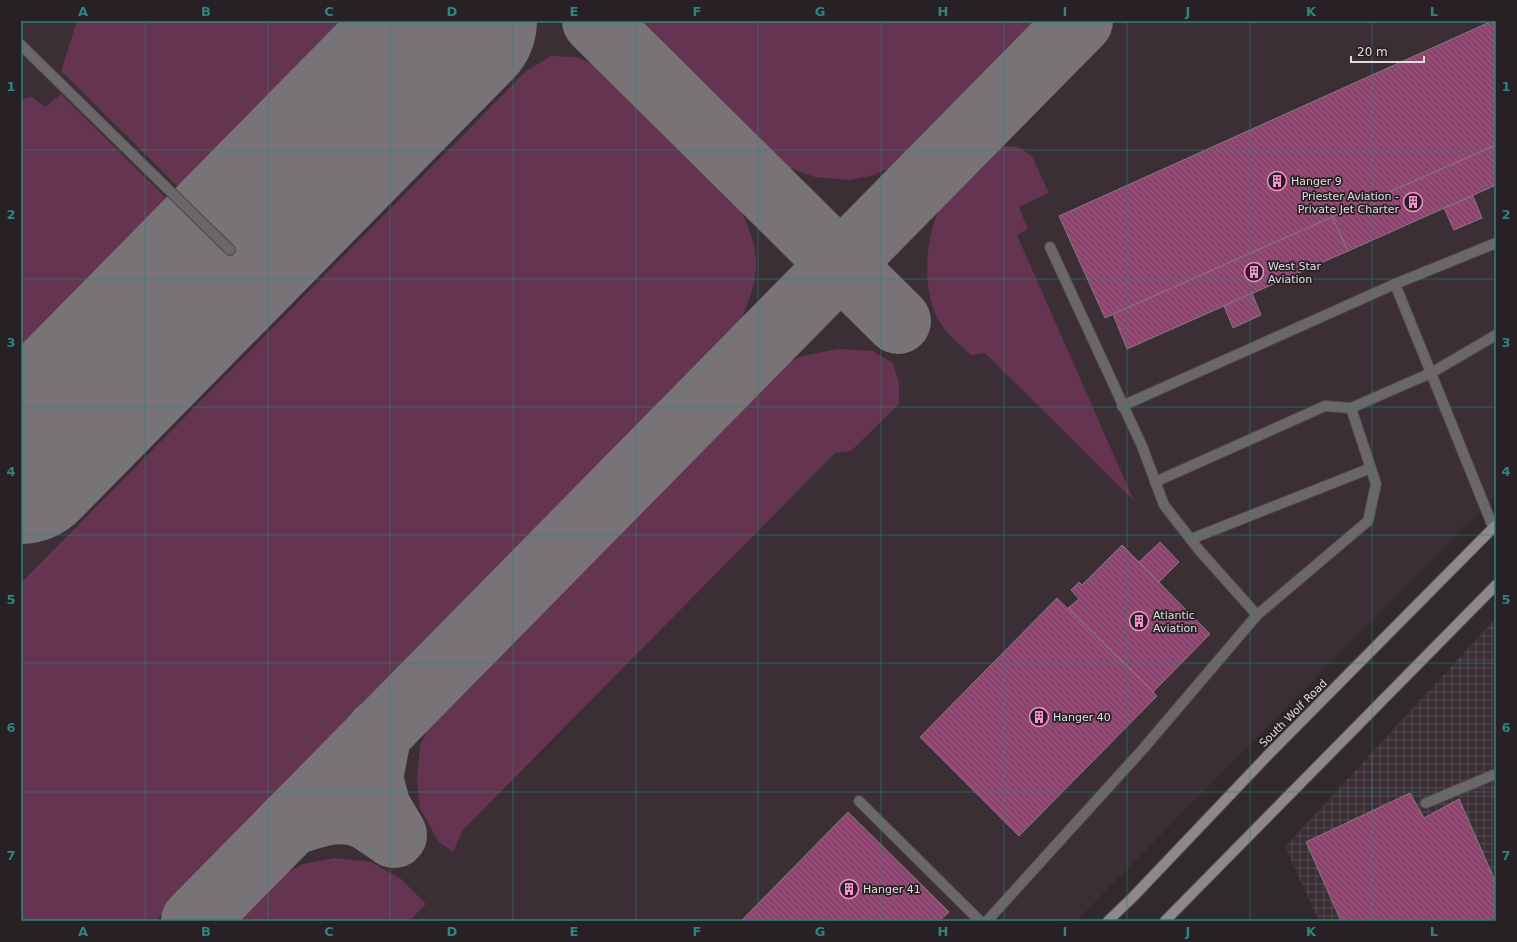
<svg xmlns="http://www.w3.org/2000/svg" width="1517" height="942" font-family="'DejaVu Sans',sans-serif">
<defs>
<pattern id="industrial-grid" width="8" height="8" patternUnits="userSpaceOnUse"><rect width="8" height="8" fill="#3b2e35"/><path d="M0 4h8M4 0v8" fill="none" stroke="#574c52"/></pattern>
<pattern id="building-back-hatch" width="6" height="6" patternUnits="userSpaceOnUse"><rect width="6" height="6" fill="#8e426e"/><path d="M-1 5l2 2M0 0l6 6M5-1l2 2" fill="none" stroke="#9e5d82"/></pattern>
</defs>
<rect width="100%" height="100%" fill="#302a2d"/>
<path fill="#3b2e35" d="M21,21h1475v474l-420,426h-1055z"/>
<path fill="url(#industrial-grid)" d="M1496,618v303h-177l-34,-74z"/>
<g fill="#653450">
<path d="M77,21h264l-163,166 -117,-116z"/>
<path d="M642,21h401l-127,129 -23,17 -22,9 -22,4 -34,-3 -39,-14 -132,-133z"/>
<path d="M551,56l26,1 23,10 138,136c8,18 18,39 18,60 1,22 -11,48 -19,68l-582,590h-134v-338l505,-512z"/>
<path d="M61,94l105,104 -145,148v-247l11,-2 13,10z"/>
<path d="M1005,146l13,1 14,9 17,37 -30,14 9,22 -11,6 117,266 -149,-148 -14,2c-10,-10 -23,-19 -30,-31 -22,-32 -16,-98 6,-129 7,-9 18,-17 26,-25 11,-10 19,-19 32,-24z"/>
<path d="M838,349l35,2 20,12 6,20v21l-48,47 -16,2 -372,377 -10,22 -15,-11 -18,-33 -3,-28 3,-34 12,-27 346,-351 24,-12z"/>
<path d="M335,858l36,4 30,17 25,25 -17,17h-174l44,-44 24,-13z"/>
</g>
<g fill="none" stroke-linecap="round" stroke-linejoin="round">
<g stroke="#787376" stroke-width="66">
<path d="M595,21l303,300"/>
<path d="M446,31l19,-10"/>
<path d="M290,823c25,-8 50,-18 75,-7 10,5 20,13 29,19l-16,-27 -8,-30 9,-46"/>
<path d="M194,921l886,-900"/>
</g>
<path stroke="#787376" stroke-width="164" d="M21,462l434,-441"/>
</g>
<g fill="url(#building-back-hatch)" stroke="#827b7f">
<path d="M1492,21h4v124l-391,173 -46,-102z"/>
<path d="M1496,145v40l-148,66 -16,-34z"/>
<path d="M1473,196l9,22 -28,12 -10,-22z"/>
<path d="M1332,217l16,34 -221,98 -14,-35z"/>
<path d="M1252,293l9,22 -28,13 -9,-22z"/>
<path d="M1160,542l19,20 -20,20 -20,-20z"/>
<path d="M1122,545l88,89 -57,58 -85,-84 11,-9 -8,-9 8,-8 3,3z"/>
<path d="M1057,598l100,98 -138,140 -99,-99z"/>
<path d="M1410,793l14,25 35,-19 37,84v38h-155l-35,-79z"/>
<path d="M848,812l101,100 -10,9h-198z"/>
</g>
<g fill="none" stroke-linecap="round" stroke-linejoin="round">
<g stroke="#4c4749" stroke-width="12">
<g id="service">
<path d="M21,45l209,205"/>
<path d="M1050,247l92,199 22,59 35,45 58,65"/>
<path d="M1395,284l36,89 65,-38"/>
<path d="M1122,406l273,-122 101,-41"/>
<path d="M1155,482l170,-76 26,2"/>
<path d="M1191,539l180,-71"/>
<path d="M859,801l121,120"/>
<path d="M1426,803l67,-28"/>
<path d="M987,921l156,-172 114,-134 111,-94 8,-37 -25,-76 80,-35 62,154"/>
</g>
</g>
<g stroke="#4c4749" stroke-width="12">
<g id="secondary">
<path d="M1108,921l25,-24 136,-143 227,-229"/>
<path d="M1165,921l331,-336"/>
</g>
</g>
<use href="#service" stroke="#6b6769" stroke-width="10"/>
<use href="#secondary" stroke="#8e888b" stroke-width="10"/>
</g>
<path fill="none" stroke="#2e857f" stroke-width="1" stroke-opacity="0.55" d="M145,21v900M268,21v900M390,21v900M513,21v900M636,21v900M758,21v900M881,21v900M1004,21v900M1127,21v900M1250,21v900M1372,21v900M21,150h1475M21,279h1475M21,407h1475M21,535h1475M21,663h1475M21,792h1475"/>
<defs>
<g id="building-ring" transform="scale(1)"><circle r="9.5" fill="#272024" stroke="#f890cb" stroke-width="1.5"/><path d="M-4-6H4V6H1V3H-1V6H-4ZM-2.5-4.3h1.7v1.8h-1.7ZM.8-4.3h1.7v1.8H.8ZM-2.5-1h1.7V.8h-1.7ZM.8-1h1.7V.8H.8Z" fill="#f890cb"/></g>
</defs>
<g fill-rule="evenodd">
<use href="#building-ring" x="1277" y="181"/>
<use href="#building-ring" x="1413" y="202"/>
<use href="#building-ring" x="1254" y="272"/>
<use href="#building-ring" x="1139" y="621"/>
<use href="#building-ring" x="1039" y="717"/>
<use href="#building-ring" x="849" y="889"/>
</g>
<g text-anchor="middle" stroke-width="3.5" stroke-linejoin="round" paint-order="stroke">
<g font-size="11" fill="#e1dddf" stroke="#272024" text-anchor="start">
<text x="1291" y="185">Hanger 9</text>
<text x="1399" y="200" text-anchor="end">Priester Aviation -<tspan x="1399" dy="13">Private Jet Charter</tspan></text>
<text x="1268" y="270">West Star<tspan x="1268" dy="13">Aviation</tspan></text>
<text x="1153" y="619">Atlantic<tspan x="1153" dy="13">Aviation</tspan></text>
<text x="1053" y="721">Hanger 40</text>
<text x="863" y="893">Hanger 41</text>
</g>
<g font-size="11" fill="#e1dddf" stroke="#272024">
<text transform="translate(1293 713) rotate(-45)" y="4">South Wolf Road</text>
</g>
</g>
<rect width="1517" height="942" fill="none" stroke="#272024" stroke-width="44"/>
<path d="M1351 56v6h73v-6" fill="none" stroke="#e1dddf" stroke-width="2"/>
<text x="1357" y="56" font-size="12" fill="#e1dddf" stroke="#272024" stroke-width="3" paint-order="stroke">20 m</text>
<rect x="22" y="22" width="1473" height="898" fill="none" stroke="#2e857f" stroke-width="1.5"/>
<g font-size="13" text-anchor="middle" font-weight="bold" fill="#2e857f">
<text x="83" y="16">A</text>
<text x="206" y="16">B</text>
<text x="329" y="16">C</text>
<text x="452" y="16">D</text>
<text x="574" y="16">E</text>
<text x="697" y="16">F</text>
<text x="820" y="16">G</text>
<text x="943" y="16">H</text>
<text x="1065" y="16">I</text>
<text x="1188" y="16">J</text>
<text x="1311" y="16">K</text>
<text x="1434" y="16">L</text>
<text x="11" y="91">1</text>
<text x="1506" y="91">1</text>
<text x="11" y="219">2</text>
<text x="1506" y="219">2</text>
<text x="11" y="347">3</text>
<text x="1506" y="347">3</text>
<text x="11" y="476">4</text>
<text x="1506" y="476">4</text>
<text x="11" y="604">5</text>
<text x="1506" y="604">5</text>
<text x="11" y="732">6</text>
<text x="1506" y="732">6</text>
<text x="11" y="860">7</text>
<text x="1506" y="860">7</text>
<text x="83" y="936">A</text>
<text x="206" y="936">B</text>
<text x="329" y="936">C</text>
<text x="452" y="936">D</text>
<text x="574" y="936">E</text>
<text x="697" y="936">F</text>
<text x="820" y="936">G</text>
<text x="943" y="936">H</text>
<text x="1065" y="936">I</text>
<text x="1188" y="936">J</text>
<text x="1311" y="936">K</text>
<text x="1434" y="936">L</text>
</g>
</svg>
